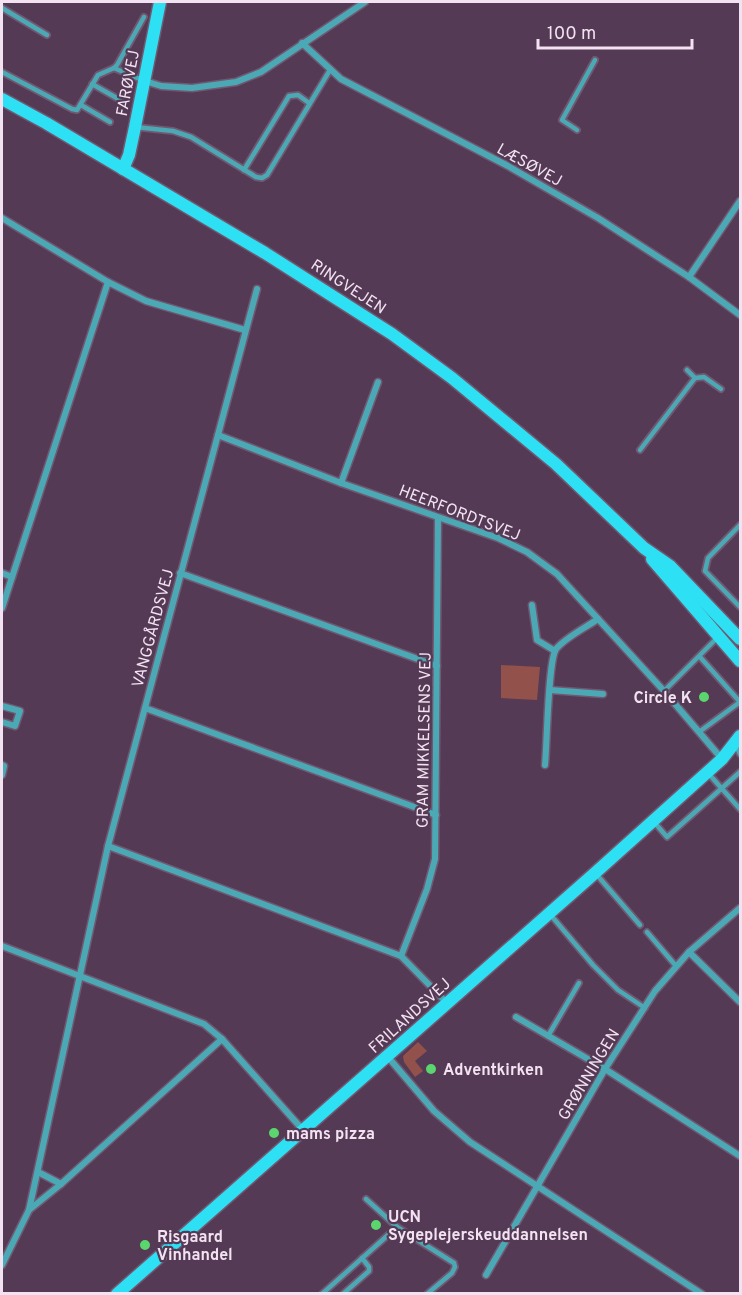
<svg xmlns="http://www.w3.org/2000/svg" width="742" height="1295" font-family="Overpass,sans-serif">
<rect width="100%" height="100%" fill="#553a55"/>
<g fill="#93514b">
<path d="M501,665l39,2 -3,33 -36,-2z"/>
<path d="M418,1042l9,9 -12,10 8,10 -8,6 -11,-15 -1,-6z"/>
</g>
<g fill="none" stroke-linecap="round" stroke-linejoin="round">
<g stroke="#715871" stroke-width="8">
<g id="lane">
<path d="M2,8l45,27"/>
<path d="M114,68l28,12"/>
<path d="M2,72l70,37 5,1 21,-35 16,-7 3,-3 27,-48"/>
<path d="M92,84l30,17"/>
<path d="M81,105l29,17"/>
<path d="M135,127l38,4 18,6 65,40 6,1 5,-3 63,-105"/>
<path d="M577,130l-15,-10 33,-60"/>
<path d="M244,170l45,-74 9,-1 11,8"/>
<path d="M695,378l9,-1 17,12"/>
<path d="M640,450l55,-72 -8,-8"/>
<path d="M740,525l-32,33 -3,13 35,36"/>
<path d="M664,691l53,-53"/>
<path d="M699,732l41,-30 -40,-45"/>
<path d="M738,750l2,4"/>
<path d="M708,773l32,36"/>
<path d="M654,822l13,15 73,-65"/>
<path d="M597,875l43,50"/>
<path d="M549,913l44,52 25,25 27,18"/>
<path d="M647,932l29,34"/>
<path d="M548,1036l31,-53"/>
<path d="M366,1199l31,28 57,36 1,4 -3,6 -25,21"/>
<path d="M322,1294l75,-67"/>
<path d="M343,1294l26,-23v-4l-7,-9"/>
</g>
</g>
<g stroke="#715871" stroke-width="9">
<g id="street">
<path d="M302,43l39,36 167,87 90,52 91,59 51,38"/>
<path d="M145,81l16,5 31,2 44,-6 25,-10 104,-70"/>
<path d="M2,218l106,64 38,19 99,29"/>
<path d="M689,277l51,-76"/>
<path d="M218,435l123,48 157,55 29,14 30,22 107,117 58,68"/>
<path d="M341,483l37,-101"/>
<path d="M2,573l10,4"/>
<path d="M180,573l257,93"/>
<path d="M532,605l5,35 18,11"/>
<path d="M2,608l106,-326"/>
<path d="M550,690l53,4"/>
<path d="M2,706l18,5 -5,15 -13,-4"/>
<path d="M145,708l291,107"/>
<path d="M2,765l2,1 -2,9"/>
<path d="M545,765c2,-20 3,-104 11,-116 10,-12 29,-21 42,-30"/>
<path d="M108,846l293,110 46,47"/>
<path d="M2,946l202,78 18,15 81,91"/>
<path d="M689,952l51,50"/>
<path d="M401,956l26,-67 8,-30 3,-341"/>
<path d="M516,1017l89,52 135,87"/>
<path d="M388,1057l46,54 36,31 232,152"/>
<path d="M38,1172l23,12"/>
<path d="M29,1210l32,-26 161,-145"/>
<path d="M2,1265l27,-55 79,-364 149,-557"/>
<path d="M486,1275l119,-206 50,-78 34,-39 51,-44"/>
</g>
</g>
<g stroke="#715871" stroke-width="15">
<g id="secondary">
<path d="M2,99l44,24 219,130 127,81 60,44 104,86 88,84 26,18 70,73"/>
<path d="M123,169l6,-14 6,-28 25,-125"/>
<path d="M652,559l88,102"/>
<path d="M117,1294l478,-421 127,-114 18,-23"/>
</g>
</g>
<use href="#lane" stroke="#4ba9b5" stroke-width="4.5"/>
<use href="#street" stroke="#4ba9b5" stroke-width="6"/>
<use href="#secondary" stroke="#2de0f4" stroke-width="12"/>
</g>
<g fill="#5bd56e" stroke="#553a55" stroke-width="2">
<circle cx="704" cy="697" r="6"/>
<circle cx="431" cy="1069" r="6"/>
<circle cx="274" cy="1133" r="6"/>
<circle cx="376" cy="1225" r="6"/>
<circle cx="145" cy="1245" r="6"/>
</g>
<g text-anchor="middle" stroke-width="4.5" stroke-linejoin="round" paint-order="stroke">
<g font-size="16" fill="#f2e2f2" stroke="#553a55">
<text transform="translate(127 83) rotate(-79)" y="6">FARØVEJ</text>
<text transform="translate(530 164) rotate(29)" y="6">LÆSØVEJ</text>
<text transform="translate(349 286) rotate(33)" y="6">RINGVEJEN</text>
<text transform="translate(460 512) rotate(21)" y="6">HEERFORDTSVEJ</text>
<text transform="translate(152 628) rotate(-75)" y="6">VANGGÅRDSVEJ</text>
<text transform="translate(423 740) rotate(-89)" y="6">GRAM MIKKELSENS VEJ</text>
<text transform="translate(409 1015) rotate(-42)" y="6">FRILANDSVEJ</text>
<text transform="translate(588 1074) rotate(-59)" y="6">GRØNNINGEN</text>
</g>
<g font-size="16" font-weight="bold" fill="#f2e2f2" stroke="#553a55" text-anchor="start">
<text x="692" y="703" text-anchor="end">Circle K</text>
<text x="443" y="1075">Adventkirken</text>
<text x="286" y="1139">mams pizza</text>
<text x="388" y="1222">UCN<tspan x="388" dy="18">Sygeplejerskeuddannelsen</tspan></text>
<text x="157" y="1242">Risgaard<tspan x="157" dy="18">Vinhandel</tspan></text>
</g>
</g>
<rect width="742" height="1295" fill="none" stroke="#f2e2f2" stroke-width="6"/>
<path d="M538 39v9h154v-9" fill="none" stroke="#f2e2f2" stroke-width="3"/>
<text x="547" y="39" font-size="18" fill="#f2e2f2" stroke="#553a55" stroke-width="4.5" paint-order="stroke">100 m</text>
</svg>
